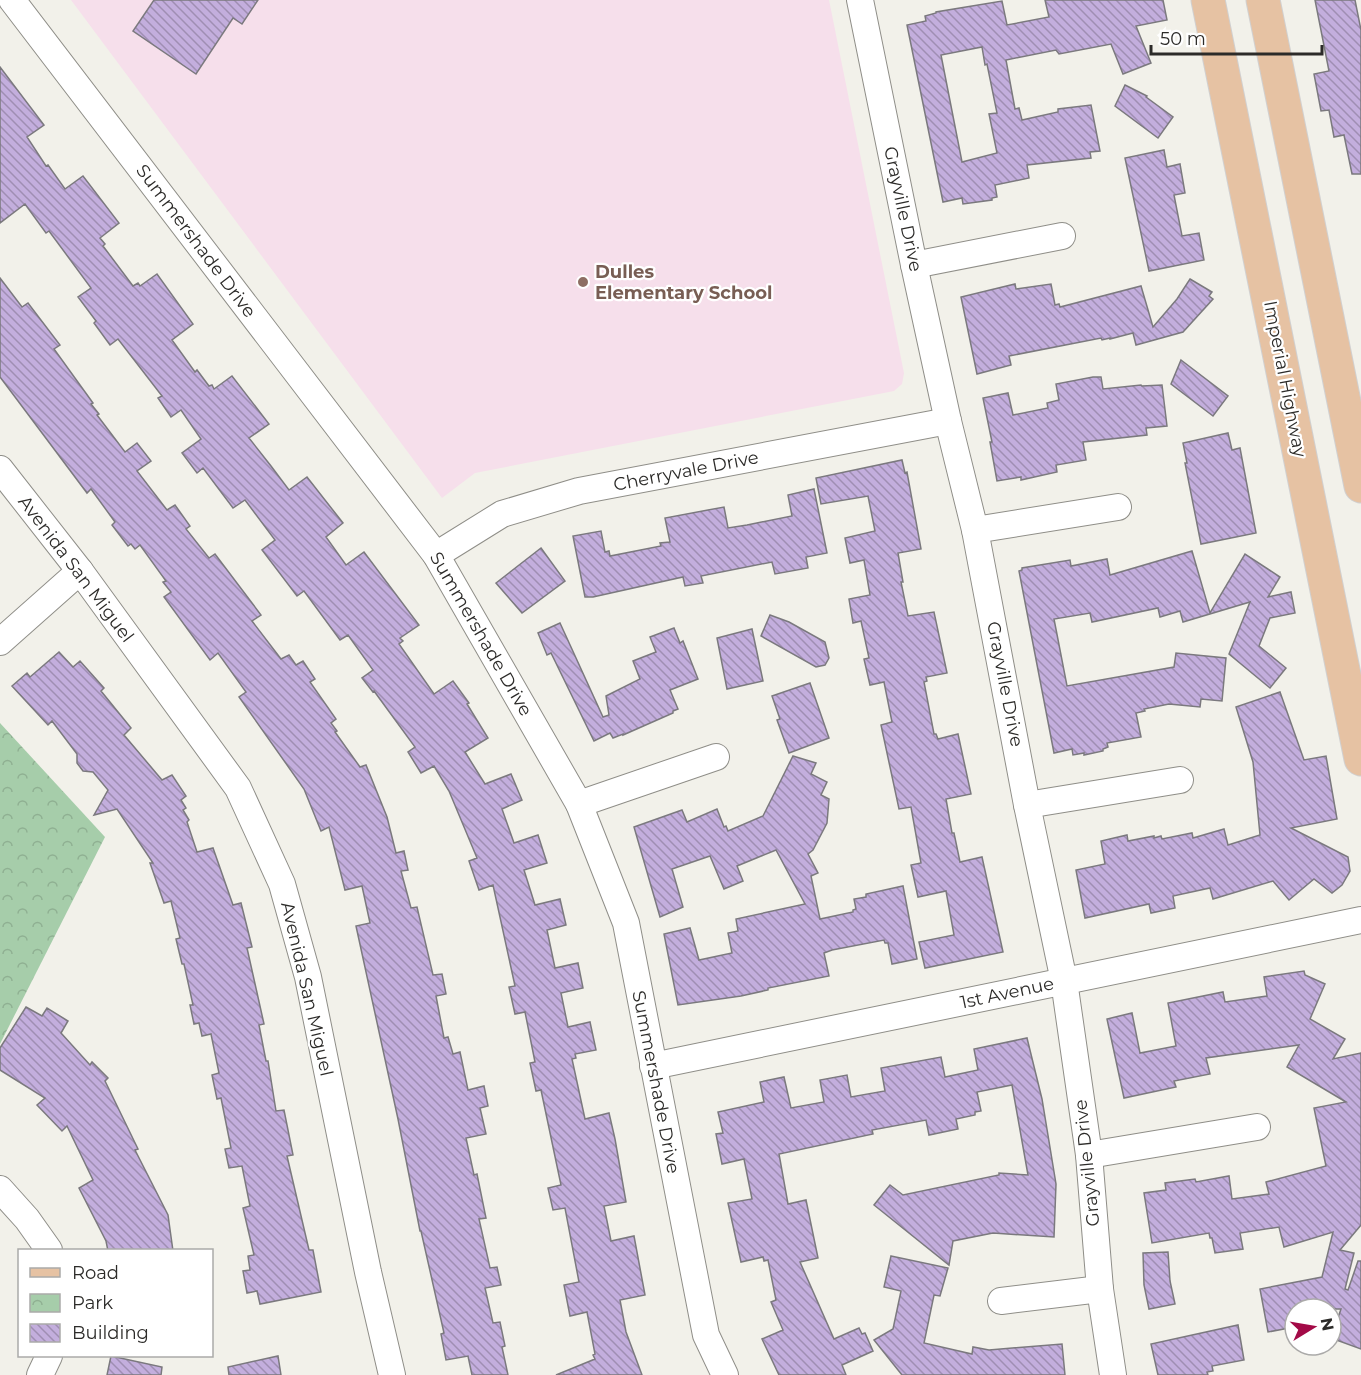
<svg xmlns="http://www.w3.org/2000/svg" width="1361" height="1375" font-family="Montserrat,sans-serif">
<defs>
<pattern id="park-crowns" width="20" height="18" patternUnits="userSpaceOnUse" patternTransform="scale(1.5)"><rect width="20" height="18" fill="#a6cdaa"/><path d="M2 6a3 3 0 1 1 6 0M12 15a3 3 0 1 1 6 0" fill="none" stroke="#8fb092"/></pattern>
<pattern id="building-back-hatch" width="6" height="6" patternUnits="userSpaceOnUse" patternTransform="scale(1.5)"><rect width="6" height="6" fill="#c3aedd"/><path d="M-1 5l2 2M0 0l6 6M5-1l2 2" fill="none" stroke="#9f8eb3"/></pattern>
</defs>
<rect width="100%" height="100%" fill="#f2f1ea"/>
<path fill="#f6dfeb" d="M71,0h758l75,373 -2,11 -8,7 -419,82 -33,25z"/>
<path fill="url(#park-crowns)" d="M0,723l105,114 -105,207z"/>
<g fill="url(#building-back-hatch)" stroke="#7b797e" stroke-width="1.5" fill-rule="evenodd">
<path d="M154,0h104l-16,24 -9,-6 -37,56 -63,-43z"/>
<path d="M1045,0h118l4,20 -31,6 15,37 -28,11 -12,-30 -52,10 -3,-4 -50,10 9,49 4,-1 3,12 36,-8v-3l33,-4 9,46 -10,1 1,6 -64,7 2,13 -34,7 2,12 -5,1v2l-29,4 -1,-6 -19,4 -36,-177 19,-4 -1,-5 11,-3v-1l66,-11 5,24 42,-8zM982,47l3,18 2,-1 10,49 -8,1 8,39 -35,9 -21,-107z"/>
<path d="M1315,0h40l6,30v144h-9l-8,-39 -10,2 -5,-27 -8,1 -7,-37 15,-3z"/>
<path d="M0,67l44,58 -17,12 19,29 2,-1 17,24 18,-13 36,47 -19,15 5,6 -2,2 30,40 5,-3 2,3 17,-12 36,50 -21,16 23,32 2,-2 12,16 3,-1 2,4 18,-13 37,48 -20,14 22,28 18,24 18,-13 36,46 -17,14 20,28 18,-13 55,73 -19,13 3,3 -4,3 35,50 19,-13 16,22 -2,1 21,34 -23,14 20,32 26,-10 11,26 -20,9 12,34 24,-8 9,28 -23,7 11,35 25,-6 6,26 -19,5 8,38 23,-5 5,25 -22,5 7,34 22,-5 6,28 -21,4 1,4 -4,1 13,60 24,-6 6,26 11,63 -22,4 7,35 23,-5 11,59 -25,5 6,32 16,43h-86l39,-16 -2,-4 2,-1 -8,-42 -17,4 -6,-31 15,-3 -14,-74 -12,2 -5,-22 13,-3 -20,-95 -5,1 -6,-28 5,-1 -10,-50 -10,2 -6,-27 6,-1 -22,-101 -14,5 -10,-29 8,-3 -28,-67 -15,-25 -13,7 -13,-21 7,-5 -41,-56 -1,1 -11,-14 11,-8 -25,-35 -8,5 -36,-49 -7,5 -35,-46 13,-10 -30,-40 -12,8 -30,-40 -6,5 -15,-20 19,-14 -20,-29 -10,7 -13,-19 4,-2 -44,-57 -8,6 -16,-22 2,-2 -18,-24 13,-9 -42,-57 -3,2 -21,-29 -25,19z"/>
<path d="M1125,85l22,11 -1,1 27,20 -15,21 -43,-32z"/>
<path d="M1164,150l3,17 13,-3 5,29 -11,2 8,41 17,-3 5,27 -55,11 -24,-113z"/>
<path d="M0,278l22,29 6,-4 32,42 -6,4 39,54 -2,1 8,10 -2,1 28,37 12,-9 14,18 -14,10 30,39 8,-5 15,21 -4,3 23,29 6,-4 46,61 -9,6 29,38 8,-4 7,10 7,-4 12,18 -5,3 26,37 -5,4 6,8 -2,1 25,35 6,-2 21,52 9,36 8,-2 4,19 -7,1 10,37 6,-1 16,68 9,-1 4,20 -10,2 8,42 4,-1 5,17 7,-2 8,38 16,-4 4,20 -8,2 6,26 -20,4 8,37 3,-1 9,44 -7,1 11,49 7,-1 4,18 -16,3 8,35 7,-1 5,24 -3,1 6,28h-36l-4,-19 -22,4 -5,-26 3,-1 -23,-102h-1l-22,-112 -42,-193 14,-3 -8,-37 -17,4 -16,-63 -8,4 -17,-42 -65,-92 7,-5 -28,-39 -8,7 -46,-63 7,-5 -8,-10 3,-1 -26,-36 -5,4 -4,-5 -3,2 -16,-21 3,-3 -24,-33 -4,4 -87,-116z"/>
<path d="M1190,279l22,13 -3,4 4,3 -30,33 -47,13 -3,-12 -23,6v-1l-8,2 -1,-2 -92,18 2,9 -34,9 -16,-77 54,-13 1,5 35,-5 4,21 4,-1 1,3 81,-21 12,41 24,-28z"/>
<path d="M1181,360l47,36 -15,20 -42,-32z"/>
<path d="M1093,377h8l2,12 38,-4 1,1 20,-1 5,41 -21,2 1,7 -64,7 3,18 -30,5 1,7 -36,8v-3l-24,4 -7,-39h2l-9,-44 25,-5 5,22 35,-7 -1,-5 12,-3 -3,-16z"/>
<path d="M1228,433l4,17 8,-2 16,85 -55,11 -16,-81h2l-4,-20z"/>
<path d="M902,460l3,13 2,-1 14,77 -23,4 5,29h-2l7,34 26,-4 13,61 -21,4 1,4 -3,1 10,52h2l2,5 20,-5 13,60 -25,5 6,34h2l6,29 22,-5 21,95 -78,16 -6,-26 35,-7 -8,-44 -28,6 -7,-32 10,-2 -10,-56 -12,2 -18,-84 11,-3 -8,-40 -14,3 -6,-26 5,-1 -8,-37 -8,2 -4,-24 21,-4 -6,-35 -14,3 -5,-25 30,-7 -7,-35 -47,8 -5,-26z"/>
<path d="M814,489l13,64 -21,4 2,11 -33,6 -3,-12 -71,14 2,7 -18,3 -2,-9 -90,20h-8l-12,-61 28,-5 4,21 4,-1 1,5 51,-10 -1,-3 10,-1 -5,-24 59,-11 4,21 19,-3 45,-9 -4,-21z"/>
<path d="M541,548l24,33 -43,32 -26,-30z"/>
<path d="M1192,551l18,62 35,-59 35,23 -12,20 23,-5 4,21 -25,5 -11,28 27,22 -16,20 -41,-34 21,-52 -67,20 -3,-11 -20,6 -2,-9 -66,14 -2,-9 -36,6 13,67 107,-19 2,-14 50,5 -4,43 -21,-2 -1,8 -31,-3 -25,5 1,2 -9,2 5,24 -34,6 1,4 -5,2v2l-19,4v-2l-11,2 -1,-6 -18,4 -35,-182 3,-1v-2l48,-8 1,6 36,-7 3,16z"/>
<path d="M770,615l19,7 36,20 4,16 -4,7 -9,2 -55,-31z"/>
<path d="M560,623l43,94 6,-2 -3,-19 34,-17 -7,-18 23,-9 -6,-15 24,-9 6,15 3,-2 15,38 -28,11 8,19 -5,2v2l-50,22v-1l-10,4 -3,-5 -16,8 -43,-88 -4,2 -9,-22z"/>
<path d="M752,629l11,52 -36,8 -10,-51z"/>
<path d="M59,652l14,15 7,-6 24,27 -3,3 30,37 -7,7 38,45 10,-5 14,21 -5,4 5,8 -3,2 6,10 -2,2 10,30 16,-4 20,57 8,-2 11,44 -5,1 17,76 -5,1 7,36h2l8,50 8,-1 9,45 -6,1 22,94h4l8,42 -61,12 -3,-13 -10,2 -4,-22 7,-1 -2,-14 6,-1 -11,-47 7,-2 -8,-40 -13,2 -4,-19 6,-1 -10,-50 -4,1 -5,-24 7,-2 -8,-39 -9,2 -3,-13 -5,1 -4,-19h3l-9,-41h-2l-6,-25 4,-1 -9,-37 -7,2 -14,-40h3l-36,-54 -23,6 14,-25 -15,-18 -10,-1 -6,-8v-9l-25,-33 -4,4 -36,-39 15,-13 3,4z"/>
<path d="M810,683l19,55 -40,15 -12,-33 3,-1 -8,-23z"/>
<path d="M1280,692l24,68 22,-4 11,63 -46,9 57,29 2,14 -8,14 -10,8 -18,-14 -25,21 -16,-19 -60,18 -3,-11 -37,8 2,12 -24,5 -2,-9 -64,14 -9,-48 29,-6 -4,-23 26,-6 1,6 26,-5v2l7,-2 1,3 30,-6 1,5 31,-9 4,16 32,-10 -7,-73 -17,-55z"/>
<path d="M793,756l23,7 -5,11 16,8 -6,13 8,4 -2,24 -14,27 -5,4 10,19 -7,3 9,43 33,-7v-2l3,-1 -2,-10 12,-2v-3l37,-8 14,73 -25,5 -4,-21h-3l-1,-3 -52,10 -8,3 5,23 -61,12v2l-27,6 -63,9 -14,-71 26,-6 9,32 33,-7 -4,-20 10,-2 -2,-12 69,-15 -29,-54 -39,16 6,15 -19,8 -14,-33 -38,13 11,38 -23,10 -26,-90 48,-17 5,12 30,-13 7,18 2,-1 2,5 35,-15z"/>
<path d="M1304,971l1,4 20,9 -15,35 35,20 -12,20 28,-6v172l-21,25 14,3 -9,36 3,1 10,-29h3v88l-30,-11 10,-29h-46v18l-27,5 -8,-43 62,-12 11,-45 -49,15 -5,-20 -39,6 3,16 -28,4 -3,-15h-2l-1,-5 -57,10 -8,-50 22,-3 -1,-7 30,-4 1,3 33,-6 3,23 37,-5 -3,-12 60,-16 -12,-58 32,-6 -59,-35 12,-22 -93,13 4,16 -36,7 2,6 -52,11 -17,-79 25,-6 8,40 36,-7 -8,-43 55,-11 2,10 42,-6 -3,-19z"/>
<path d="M26,1007l16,9 5,-8 21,13 -7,12 29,32 2,-3 16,16 -3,3 33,68 -3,1 33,65 5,36h-65l-2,-10 -27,-53 14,-8 -26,-54 -5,5 -25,-26 8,-7 -45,-28v-22z"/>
<path d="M1027,1038l15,61 14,85 -2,53 -61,-4 -40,8 -4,24 -75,-60 16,-20 13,10 96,-20v-2l29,2 -16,-90 -35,7 4,19 -6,1v3l-19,4 2,10 -29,6 -3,-15 -54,10 1,4 -94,20 9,50 18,-4 12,58 -18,4 34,77 25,-11 3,6 3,-1 8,18 -31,14 4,10h-67l-17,-36 21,-9 -12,-28 5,-2 -8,-40 -4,1 -1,-4 -22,5 -13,-59 24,-4 -8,-40 -22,5 -6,-30 7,-1 -5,-21 46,-10 -4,-20 24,-5 7,31 33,-6 -4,-22 27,-5 4,22 34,-6 -4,-23 60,-11 4,20 33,-7 -4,-21z"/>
<path d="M1168,1252l2,29 5,23 -26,5 -5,-24 -1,-32z"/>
<path d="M891,1256l57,12 -8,28 -6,-1 -10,48 48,11 1,-7 16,3 73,-6 3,31h-163l-28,-35 19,-11 8,-38 -17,-4z"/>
<path d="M1238,1325l6,35 -32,6 1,5 -6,1 1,3h-50l-7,-31z"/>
<path d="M111,1356l51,11 -1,8h-54z"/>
<path d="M278,1356l3,19h-52l-1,-8z"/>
</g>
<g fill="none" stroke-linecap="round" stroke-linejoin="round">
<g stroke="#8f8e88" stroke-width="28">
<g id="minor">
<path d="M12,0l424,555 143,249 47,119 80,412 19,40"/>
<path d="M860,0l54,265 34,156 27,109 52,275 37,176 25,174 11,134 13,86"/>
<path d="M914,265l148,-29"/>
<path d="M0,469l80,102 158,217 44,96 26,93 60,295 24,103"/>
<path d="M975,530l143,-23"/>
<path d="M436,555l66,-41 77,-23 369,-70"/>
<path d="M0,642l80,-71"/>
<path d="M579,804l137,-47"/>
<path d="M1027,805l153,-25"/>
<path d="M653,1066l708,-146"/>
<path d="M1089,1155l168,-28"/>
<path d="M0,1189l27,30 22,31"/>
<path d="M1001,1301l99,-12"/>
<path d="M40,1375l9,-19"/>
</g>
</g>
<g stroke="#d1d0d0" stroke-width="35">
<g id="primary">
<path d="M1208,0l153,759"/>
<path d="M1263,0l98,486"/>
</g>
</g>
<use href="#minor" stroke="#fff" stroke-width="26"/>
<use href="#primary" stroke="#e6c2a3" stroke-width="33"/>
</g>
<circle fill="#8d6e63" stroke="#fff" stroke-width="2" cx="583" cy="282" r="6"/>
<g text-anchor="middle" stroke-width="4.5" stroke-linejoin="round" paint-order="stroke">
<g font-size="18" fill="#2c2b29" stroke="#fff">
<text transform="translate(903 209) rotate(78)" y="6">Grayville Drive</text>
<text transform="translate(196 241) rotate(53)" y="6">Summershade Drive</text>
<text transform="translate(1285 379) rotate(79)" y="6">Imperial Highway</text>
<text transform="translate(686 471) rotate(-11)" y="6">Cherryvale Drive</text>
<text transform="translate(76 569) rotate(53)" y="6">Avenida San Miguel</text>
<text transform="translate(481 634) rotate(60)" y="6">Summershade Drive</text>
<text transform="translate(1005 684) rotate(79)" y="6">Grayville Drive</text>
<text transform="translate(307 989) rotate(77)" y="6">Avenida San Miguel</text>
<text transform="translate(1007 993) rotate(-12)" y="6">1st Avenue</text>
<text transform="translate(656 1082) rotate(79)" y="6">Summershade Drive</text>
<text transform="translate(1087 1163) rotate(-96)" y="6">Grayville Drive</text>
</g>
<g font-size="18" font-weight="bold" fill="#785e54" stroke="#fff" text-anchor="start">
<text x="595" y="278">Dulles<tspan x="595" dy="21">Elementary School</tspan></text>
</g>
</g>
<rect x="18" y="1249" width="195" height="108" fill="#ffffff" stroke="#abaaa9" stroke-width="1.5"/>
<rect x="30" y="1268" width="30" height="9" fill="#e6c2a3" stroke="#abaaa9" stroke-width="1.5"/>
<text x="72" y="1279" font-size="18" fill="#2c2b29">Road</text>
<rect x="30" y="1294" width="30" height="18" fill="url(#park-crowns)" stroke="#abaaa9" stroke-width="1.5"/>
<text x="72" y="1309" font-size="18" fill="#2c2b29">Park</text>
<rect x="30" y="1324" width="30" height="18" fill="url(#building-back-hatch)" stroke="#abaaa9" stroke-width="1.5"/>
<text x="72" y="1339" font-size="18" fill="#2c2b29">Building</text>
<g transform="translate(1313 1327) rotate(79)"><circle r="28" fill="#ffffff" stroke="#abaaa9" stroke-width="1.5"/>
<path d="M0-4.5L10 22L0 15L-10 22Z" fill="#a30a47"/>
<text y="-9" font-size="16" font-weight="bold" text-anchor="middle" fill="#2c2b29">N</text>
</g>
<path d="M1151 45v9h171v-9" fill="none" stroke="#2c2b29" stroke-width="3"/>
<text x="1160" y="45" font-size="18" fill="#2c2b29" stroke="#ffffff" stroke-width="4.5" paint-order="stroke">50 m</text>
</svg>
